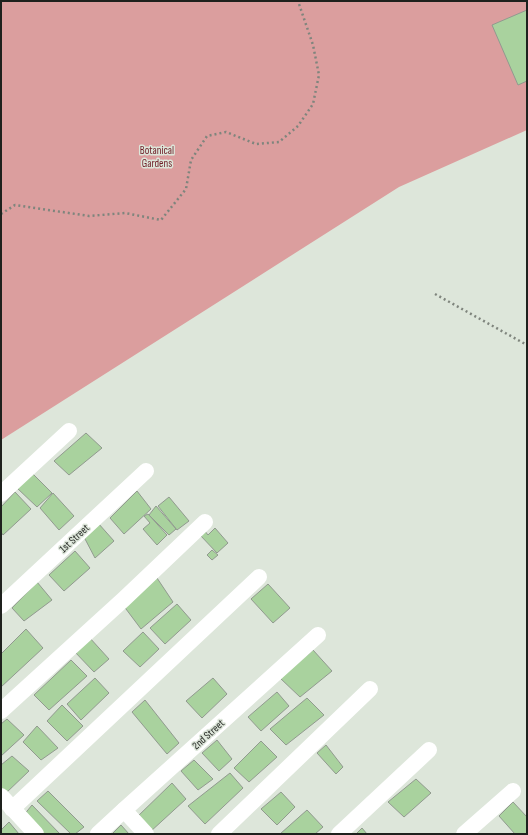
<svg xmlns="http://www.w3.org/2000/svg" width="528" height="835" font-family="'Sofia Sans Condensed',sans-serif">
<rect width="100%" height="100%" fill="#dde6da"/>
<path fill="#db9e9e" d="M1,1h526v129l-128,57 -398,253z"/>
<g fill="#a9d29e" stroke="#919a8f">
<path d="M527,10v71l-9,4 -26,-60z"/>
<path d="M86,433l16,15 -33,27 -15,-14z"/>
<path d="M31,472l21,21 -15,14 -20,-19z"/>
<path d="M137,491l14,18 -27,25 -14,-16z"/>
<path d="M15,492l16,17 -28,26 -2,-3v-25z"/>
<path d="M53,493l21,23 -15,14 -19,-22z"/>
<path d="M169,497l20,24 -12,9 -19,-24z"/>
<path d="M156,506l20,23 -7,6 -20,-20z"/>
<path d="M148,514l19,21 -10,10 -14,-16 7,-6 -6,-7z"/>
<path d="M98,523l16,18 -19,17 -11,-21z"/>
<path d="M215,528l13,15 -11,10 -17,-18 4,-5 4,5z"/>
<path d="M212,550l6,5 -6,5 -5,-5z"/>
<path d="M75,551l15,17 -26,23 -15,-16z"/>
<path d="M155,575l18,27 -32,27 -18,-24z"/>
<path d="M37,582l15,18 -28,21 -12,-13z"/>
<path d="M268,584l22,24 -17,15 -22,-24z"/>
<path d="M177,604l14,16 -26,24 -15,-16z"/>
<path d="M26,629l17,19 -42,39v-33z"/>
<path d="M143,632l16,17 -19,18 -17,-16z"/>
<path d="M89,637l20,22 -15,13 -20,-21z"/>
<path d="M313,650l19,21 -32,26 -20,-19z"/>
<path d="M71,660l16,16 -38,34 -15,-15z"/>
<path d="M95,678l14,15 -28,27 -14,-16z"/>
<path d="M213,678l14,16 -25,24 -16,-17z"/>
<path d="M277,692l12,14 -28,25 -13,-14z"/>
<path d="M307,698l17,17 -38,30 -16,-16z"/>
<path d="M145,700l34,43 -12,11 -35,-42z"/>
<path d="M62,705l21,21 -16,15 -20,-20z"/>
<path d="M7,719l17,16 -23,21v-32z"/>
<path d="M37,726l21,22 -17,12 -18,-18z"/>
<path d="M217,740l15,19 -13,12 -17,-18z"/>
<path d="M261,741l16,16 -28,25 -15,-14z"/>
<path d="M326,745l17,22 -7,7 -19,-21z"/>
<path d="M12,756l17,15 -23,22 -5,-5v-23z"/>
<path d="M194,760l19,19 -15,11 -17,-19z"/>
<path d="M230,773l13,15 -38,36 -17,-18z"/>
<path d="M416,779l15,14 -27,24 -16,-15z"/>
<path d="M172,783l14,16 -36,33 -14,-14z"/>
<path d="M48,791l36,36 -9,7h-4l-34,-33z"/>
<path d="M281,792l14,15 -18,18 -16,-16z"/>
<path d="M513,802l14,15v17h-12l-16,-18z"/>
<path d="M32,805l28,29h-20l-17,-18z"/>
<path d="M307,810l16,17 -8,7h-35z"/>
<path d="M9,822l10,12h-18v-4z"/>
<path d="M121,825l8,9h-17z"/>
<path d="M362,828l5,6h-11z"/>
</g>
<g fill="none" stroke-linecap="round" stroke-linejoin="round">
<g stroke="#7f857d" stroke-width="2.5" stroke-dasharray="2 3" stroke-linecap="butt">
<path d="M1,214l14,-9 74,11 36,-3 36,7 25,-31 5,-29 16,-24 19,-4 30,12 23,-2 19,-16 15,-22 6,-29 -6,-30 -15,-44"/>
<path d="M435,294l92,51"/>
</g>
<g stroke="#fff" stroke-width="16">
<path d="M1,494l68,-63"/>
<path d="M1,606l145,-135"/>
<path d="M1,711l123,-112 81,-77"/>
<path d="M1,796l35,38"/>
<path d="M12,809l247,-232"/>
<path d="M124,810l22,24"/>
<path d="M98,834l26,-24 194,-175"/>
<path d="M219,834l151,-145"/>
<path d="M339,834l90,-84"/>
<path d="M464,834l49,-43"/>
</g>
</g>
<g text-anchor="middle" stroke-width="3" stroke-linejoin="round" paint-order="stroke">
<g font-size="11" fill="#6e1d26" stroke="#dde6da">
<text x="157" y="154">Botanical<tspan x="157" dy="13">Gardens</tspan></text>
</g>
<g font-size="11" fill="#1e211d" stroke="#dde6da">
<text transform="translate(74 538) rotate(-43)" y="4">1st Street</text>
<text transform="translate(208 734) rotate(-42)" y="4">2nd Street</text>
</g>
</g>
<rect width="528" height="835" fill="none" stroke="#1e211d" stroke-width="4"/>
</svg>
